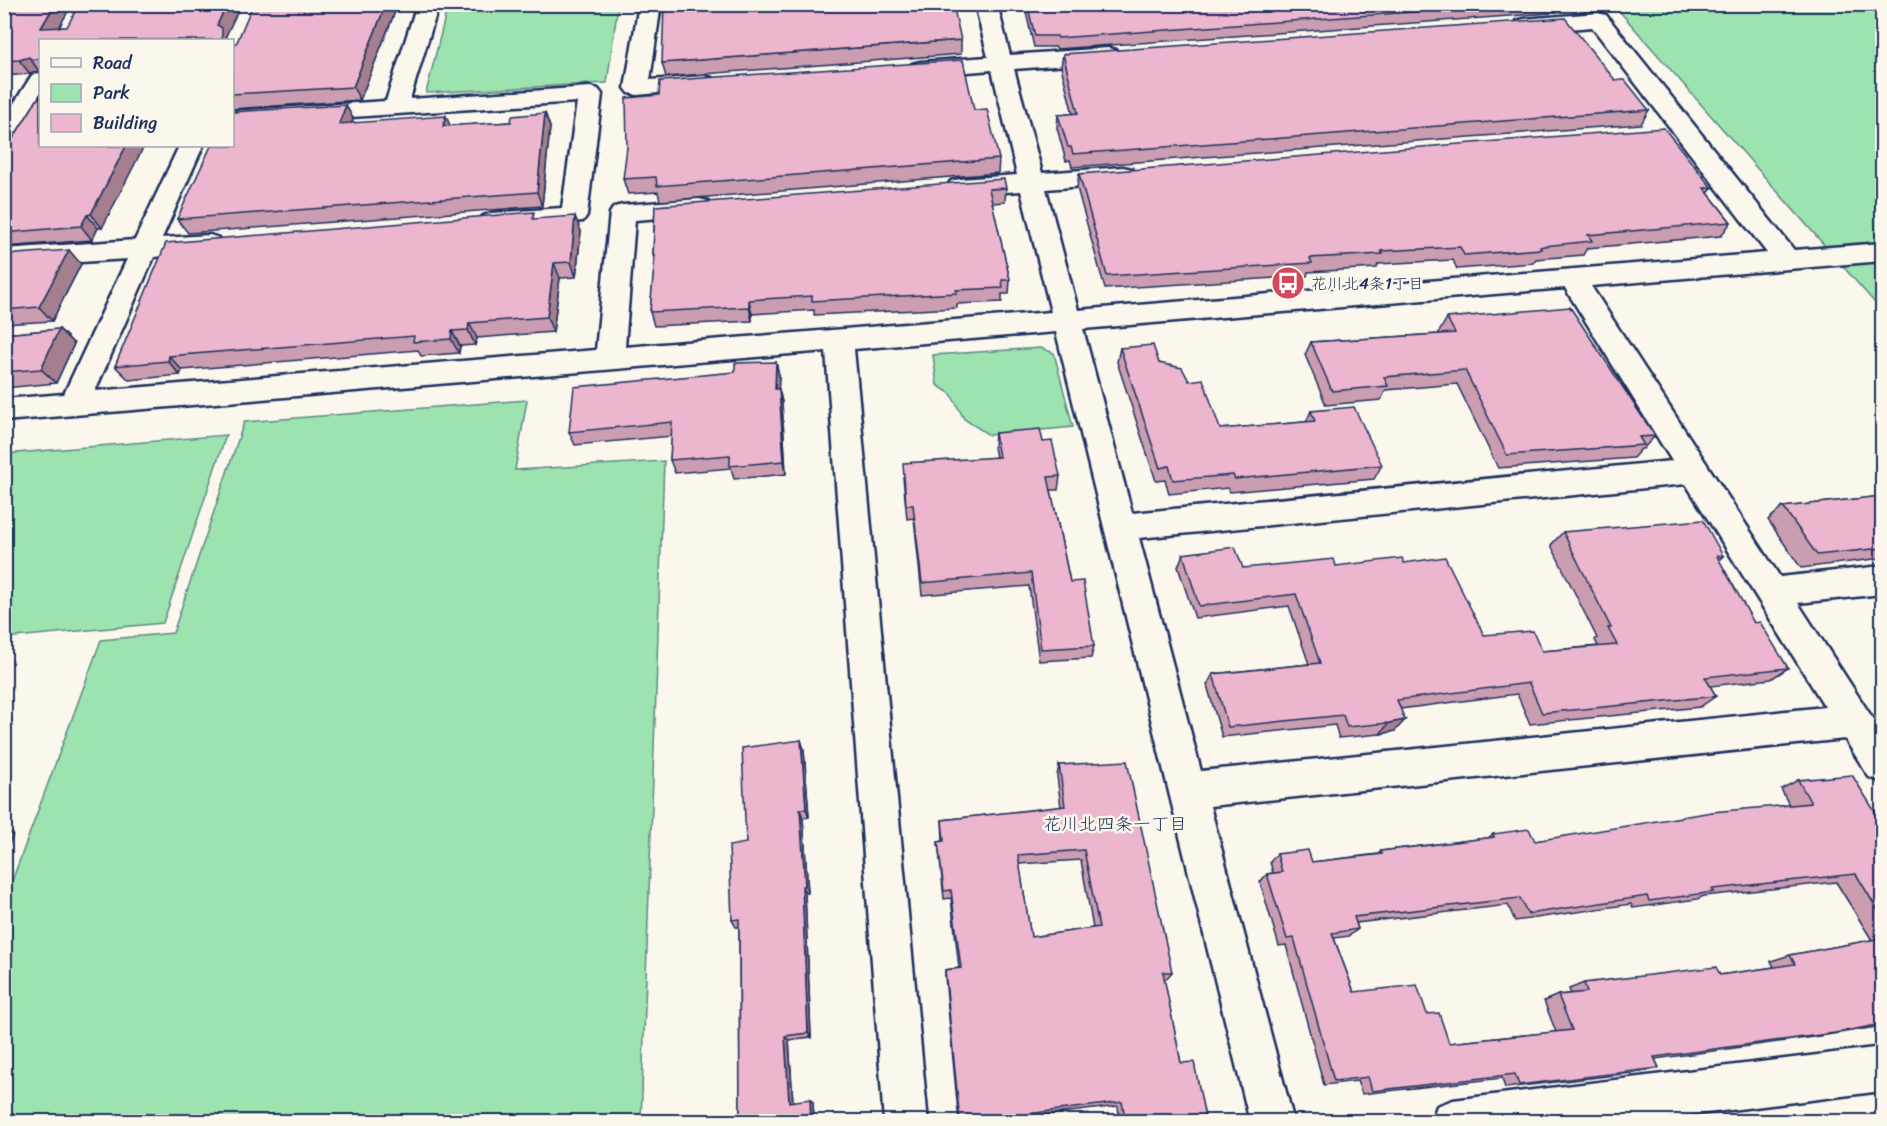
<svg xmlns="http://www.w3.org/2000/svg" width="1887" height="1126" font-family="Sriracha,'Klee One',sans-serif">
<rect width="100%" height="100%" fill="#fbf7ec"/>
<filter id="ink" filterUnits="userSpaceOnUse"><feTurbulence type="fractalNoise" baseFrequency=".0167" numOctaves="2"/><feDisplacementMap in="SourceGraphic" scale="12" xChannelSelector="R" yChannelSelector="G"/><feConvolveMatrix kernelMatrix="1 2 1 2 8 2 1 2 1" color-interpolation-filters="sRGB"/></filter>
<g filter="url(#ink)">
<g fill="#9de3af" stroke="#5c8986" stroke-width="1.5">
<path d="M1875,4l7,8v299l-268,-306z"/>
<path d="M448,5h170l-11,78 -181,10z"/>
<path d="M1041,348l13,5 19,74 -84,8 -25,-16 -13,-25 -14,-9 -4,-30z"/>
<path d="M527,400l-12,70 149,-9 -23,660h-636v-221l96,-260 72,-7 71,-211z"/>
<path d="M226,435l-63,188 -158,15v-184z"/>
</g>
<g fill="none" stroke-linecap="round" stroke-linejoin="round">
<g stroke="#1b2f5e" stroke-width="5">
<g id="minor">
<path d="M417,4h22l-29,95 180,-12 8,2 4,5 -15,121 -4,6 -91,10 -9,-3 -4,-6 4,-6 9,-3 70,-5 15,-106 -345,23v-14l154,-10z"/>
<path d="M639,4h22l-11,76 54,-4 8,2 4,5 -4,5 -75,7 -8,-2 -4,-5z"/>
<path d="M975,4h22l13,51 98,-7 8,2 3,5 -3,5 -8,2 -94,7 28,104 81,-6 9,2 3,6 -3,6 -9,2 -77,6 32,121 689,-57 -175,-226 -68,6 -8,-2 -3,-5 3,-5 8,-2 74,-6 8,2 188,235 88,-7v18l-291,25 189,291 102,-11v28l-84,9 84,130v49l-13,-5 -24,-38 -635,67 84,316h-44l-194,-790 -202,17 74,773h-44l-58,-771 -822,70v-22l60,-5 63,-135 -123,8v-18l131,-9 44,-94h24l-41,92 48,-3 9,3 4,6 -4,6 -65,7 -59,134 501,-41 14,-137 4,-6 9,-2 76,-6 9,2 4,6 -4,6 -9,2 -64,5 -10,127 426,-35 -30,-121 -61,4 -9,-2 -4,-6 4,-6 9,-2 57,-4 -25,-105 -72,6 -8,-2 -3,-5 3,-5 8,-2 68,-5zM1565,288l107,173 -540,52 -49,-184zM1686,484l139,223 -624,64 -62,-233z"/>
<path d="M40,73v26l-27,46 -9,2v-28l28,-44z"/>
<path d="M1882,1047v44l-247,31h-204l6,-16 16,-6z"/>
</g>
</g>
<use href="#minor" fill="#fbf7ec" fill-rule="evenodd"/>
</g>
<g fill="#cb9db1" stroke="#1b2f5e" stroke-width="1.5" fill-rule="evenodd">
<path d="M4,4h68l-13,23 167,9 -186,4v32l-1,-1 -9,3 -26,2z"/>
<path d="M398,4l-38,96 -128,9v-61z"/>
<path d="M1024,4h530l-4,9 -493,36 -1,-2h-22z"/>
<path d="M961,40v14l-295,23 -4,-14z"/>
<path d="M1063,54l552,26 34,30 -8,14 -569,43 -2,-7 -4,1 -9,-33 1,-13 15,-1 -12,-47z"/>
<path d="M40,95l62,133h-4l-6,12 -88,7v-94z"/>
<path d="M346,105l7,14 -1,4 98,3 61,-4 34,-9 5,14 -8,79 -354,27 -11,-14z"/>
<path d="M974,110l25,49 -1,14 -338,28 -2,-9 -30,2 -5,-15z"/>
<path d="M1079,174l633,14 -4,5 23,29 -10,14 -134,12 -4,7 -47,4 -3,4 -76,6 -4,-9 -75,4 -1,4 -69,4 -1,4 -202,13 -28,-101z"/>
<path d="M1006,188l-1,14 -13,1 18,77 -1,14h-7v8l-45,2v4l-143,7v-5l-62,4v7l-98,5 -4,-14 5,-51 -2,-6 2,-49z"/>
<path d="M537,219l44,12 -5,46 -16,1 -7,54 -76,6 -2,7 -15,1 -1,7 -38,3 -3,-6 -236,20 -2,5 -51,5 -14,-14z"/>
<path d="M4,255l77,9 -29,57 -48,3z"/>
<path d="M1447,318l208,118 -12,13h-2l-8,9 -135,10 -41,-84 -71,6 -5,10 -55,5 -21,-50 6,-13 129,-8 -1,-2z"/>
<path d="M59,329l15,15 -18,39 -52,5v-54z"/>
<path d="M1120,348l39,15 30,18 31,48 86,-7 5,-11 71,54 -8,14 -144,13 -2,-4 -59,6 -4,-14 -9,1 -39,-119z"/>
<path d="M776,362l3,13 -1,14h1l3,13 4,72 -52,5 -3,-11 -56,5 -5,-13 2,-24 -97,9 -6,-13 166,-60z"/>
<path d="M995,433l48,9 17,34 -2,14h-7l19,92 24,64 -3,12 -52,3 -10,-75 -107,9 -8,-77 -7,1 -4,-42 93,-20 -2,-10z"/>
<path d="M1882,496v62l-81,10 -33,-48 15,-13z"/>
<path d="M1563,532l160,24 -4,4 35,63 34,45 -17,11 -61,7 6,10 -16,11 -170,17 -13,-30 -117,15 -5,22 -15,3 -41,4 -4,-13 -113,12 -15,-52 6,-11 96,-10 -20,-58 -94,12 -17,-51 5,-13 60,14 93,-2 68,-3 80,72 58,16 56,-5 -3,-6 2,-2 -46,-93z"/>
<path d="M801,740l3,10 5,67 -6,1 5,75h-3l6,144 -22,3 4,62h20l1,20h-74l-1,-195h-3l-4,-7 14,-77z"/>
<path d="M1059,765l113,207 -6,7h-2l17,84 25,59h-86l-2,-16 -89,11v5h-70l-14,-145v-7l14,-2 -8,-70 -7,1 -5,-48 -1,-9 5,-1 -1,-21 119,-13 -4,-31zM1081,860l12,68 -62,9 -12,-73z"/>
<path d="M1798,780l84,43v203l-68,11 -159,22 4,9 -17,4 -137,16 -3,-10 -140,16 -5,-13 -33,4 -38,-140 -7,1 -19,-64 7,-8 6,-1 -3,-11 7,-8 35,8 66,-8 3,-3 107,-13 5,-4 42,7 254,-36 -8,-16zM1836,882l36,58 -82,15 -19,6 3,6 -54,8 -136,8 -15,6 2,5 -13,1 -14,6 12,31 -107,11 -22,-29 -73,-22 -20,-54 15,-2 9,-7 -2,-6 152,-18 7,16 116,-17 2,4 64,-9 7,-3z"/>
</g>
<g fill="#a57f90" stroke="#1b2f5e" stroke-width="1.5">
<path d="M55,4h17l-20,36 -11,-12z"/>
<path d="M227,4h14l-15,32 3,4h-7l-5,-15z"/>
<path d="M386,4h12l-38,96 -7,-13z"/>
<path d="M29,57l10,14 -9,3 -11,-14z"/>
<path d="M346,105l7,14 -6,18 -8,-13z"/>
<path d="M545,113l5,14 -8,79 -5,-14z"/>
<path d="M446,116l6,14 -9,-4z"/>
<path d="M126,146h18l-42,82 -11,-14z"/>
<path d="M87,215l11,13 -6,12 -11,-14z"/>
<path d="M575,216l6,15 -5,46 -5,-15z"/>
<path d="M69,250l12,14 -29,57 -13,-14z"/>
<path d="M554,263l6,15 -7,54 -6,-15z"/>
<path d="M749,300l3,14v7l-3,-14z"/>
<path d="M469,323l8,15 -2,7 -7,-15z"/>
<path d="M59,329l15,15 -18,39 -15,-14z"/>
<path d="M452,331l8,15 -1,7 -8,-14z"/>
<path d="M169,356l13,14 -2,5 -12,-14z"/>
<path d="M776,362l3,13 -1,27 -3,-13z"/>
<path d="M779,389l3,13 4,72 -2,-13z"/>
<path d="M1405,720l-10,11 -15,3 9,-11z"/>
<path d="M801,740l3,10 5,67 -3,-8z"/>
<path d="M800,809l3,9 5,75 -3,-7z"/>
<path d="M4,831l9,3 -9,24z"/>
<path d="M802,886l3,7 6,144 -3,-4z"/>
<path d="M785,1036l4,4 4,65 -4,-3z"/>
<path d="M810,1099l3,3 1,20h-3z"/>
</g>
<g fill="#ecb6ce" stroke="#1b2f5e" stroke-width="1.5" fill-rule="evenodd">
<path d="M4,4h51l-14,24 26,-1 12,-23h148l-10,21 5,3v12h-182v19l-8,1 -3,-3 -10,3 -15,1z"/>
<path d="M253,4h133l-33,83 -121,7v-46l5,-6z"/>
<path d="M664,4h289l8,36 -299,23z"/>
<path d="M1027,4h494l-463,34 -1,-2h-22z"/>
<path d="M1565,18l50,62h10l24,30 -576,44 -2,-7h-3l-10,-32 20,-2 -15,-59z"/>
<path d="M963,60l11,50 13,-1 12,50 -342,27 -1,-9 -33,2 4,-32 -1,-49 33,-3 1,-14z"/>
<path d="M40,95v51h86l-35,68 -4,1 -6,11 -77,7v-80z"/>
<path d="M346,105l-7,19 107,-8 -3,10 68,-4 1,-6 33,-3 -8,79 -360,27 34,-73h21v-34z"/>
<path d="M1664,128l48,60h-8l27,34 -143,13 4,6 -48,5 -4,1 1,2 -77,6 -4,-8 -79,4 2,3 -73,4 2,5 -205,13 -28,-102z"/>
<path d="M1004,179l2,9 -17,1 21,91h-8l1,8 -47,2 1,3 -145,8v-5l-63,4v7l-99,5 5,-57h-2l2,-49z"/>
<path d="M534,212l-1,7 42,-3 -4,46 -17,1 -7,54 -78,6 -1,7 -16,1 -1,8 -38,3 1,-6 -245,20 -1,5 -53,5 51,-123z"/>
<path d="M69,250l-30,57 -35,3v-55z"/>
<path d="M1570,307l85,129 -16,1 5,8 -137,10 -42,-85 -81,7 4,9 -56,5 -21,-49 144,-9 -8,-15z"/>
<path d="M59,329l-18,40 -37,3v-38z"/>
<path d="M1153,345l6,18 23,5 7,13 14,-2 17,50 95,-8 -4,-10 43,-4 28,58 -147,14 -2,-4 -60,5 -4,-14 -9,2 -40,-120z"/>
<path d="M776,362l-1,27h4l5,72 -54,5v-11l-60,5 2,-38 -103,10 5,-45 161,-15v-9z"/>
<path d="M1040,429l3,13 9,-1 8,35 -12,1 22,105 13,-1 11,65 -53,3 -10,-76 -109,10 -9,-78h-7l-3,-42 96,-6 -4,-24z"/>
<path d="M1882,496v52l-65,7 -34,-48z"/>
<path d="M1703,520l20,36h-6l37,67 6,-1 28,46 -83,9 11,19 -174,17 -13,-30 -132,17 8,20 -16,3 -42,4 -4,-12 -115,12 -15,-53 107,-11 -24,-69 -97,12 -16,-52 52,-7 8,21 91,-9 2,7 66,-8 2,5 41,-6 39,78 49,-4 9,20 75,-6 -9,-17h3l-48,-96z"/>
<path d="M801,740l5,69h-6l5,77h-3l6,147 -23,3 4,66 21,-3 1,23h-71l-1,-203 -7,1 -3,-74 17,-3 -4,-95z"/>
<path d="M1127,761l45,211h-9l18,91 13,-1 12,60h-80l-4,-20 -94,12 1,8h-69l-15,-152 16,-2 -10,-78 -7,1 -6,-49 6,-1 -2,-21 123,-14 -6,-41zM1084,850l15,77 -68,10 -13,-82z"/>
<path d="M1852,775l30,48v94l-26,-43 -144,15 2,3 -65,9 -2,-5 -119,18 -8,-16 -166,19 4,12 -26,4 22,59 63,-7 10,29 12,-1 10,30 123,-13 -14,-35 29,-3 -3,-9 132,-16 4,8 75,-11 -5,-9 92,-17v86l-47,9 -181,24 5,11 -140,17 -4,-11 -143,17 -4,-14 -34,4 -40,-143 -7,1 -20,-65 15,-2 -5,-18 31,-4 4,12 70,-8 -1,-3 113,-14 -1,-3 36,-5 6,12 177,-29 99,-9 -13,-23z"/>
</g>
</g>
<defs>
<g id="bus-disc" transform="scale(1.725)"><circle r="9.5" fill="#d1495b" stroke="#fbf7ec"/><path d="M-5-6H5V4H4V6H2V4H-2V6H-4V4H-5ZM-3.5-4V0h7V-4ZM-3.5 1.2v1.5H-2V1.2ZM2 1.2v1.5H3.5V1.2Z" fill="#fff"/></g>
</defs>
<g fill-rule="evenodd">
<use href="#bus-disc" x="1288" y="283"/>
</g>
<g text-anchor="middle" stroke-width="5" stroke-linejoin="round" paint-order="stroke">
<g font-size="16" fill="#1b2f5e" stroke="#fbf7ec" text-anchor="start">
<text x="1311" y="289">花川北4条1丁目</text>
</g>
<g font-size="18" fill="#1b2f5e" stroke="#fbf7ec">
<text x="1115" y="830">花川北四条一丁目</text>
</g>
</g>
<rect width="1887" height="1126" fill="none" stroke="#fbf7ec" stroke-width="24"/>
<rect x="12" y="12" width="1863" height="1102" fill="none" stroke="#1b2f5e" stroke-width="2" filter="url(#ink)"/>
<rect x="39" y="39" width="195" height="108" fill="#fbf7ec" stroke="#a1a7b3" stroke-width="1.5"/>
<rect x="51" y="58" width="30" height="9" fill="#fbf7ec" stroke="#a1a7b3" stroke-width="1.5"/>
<text x="93" y="69" font-size="18" fill="#1b2f5e">Road</text>
<rect x="51" y="84" width="30" height="18" fill="#9de3af" stroke="#a1a7b3" stroke-width="1.5"/>
<text x="93" y="99" font-size="18" fill="#1b2f5e">Park</text>
<rect x="51" y="114" width="30" height="18" fill="#ecb6ce" stroke="#a1a7b3" stroke-width="1.5"/>
<text x="93" y="129" font-size="18" fill="#1b2f5e">Building</text>
</svg>
